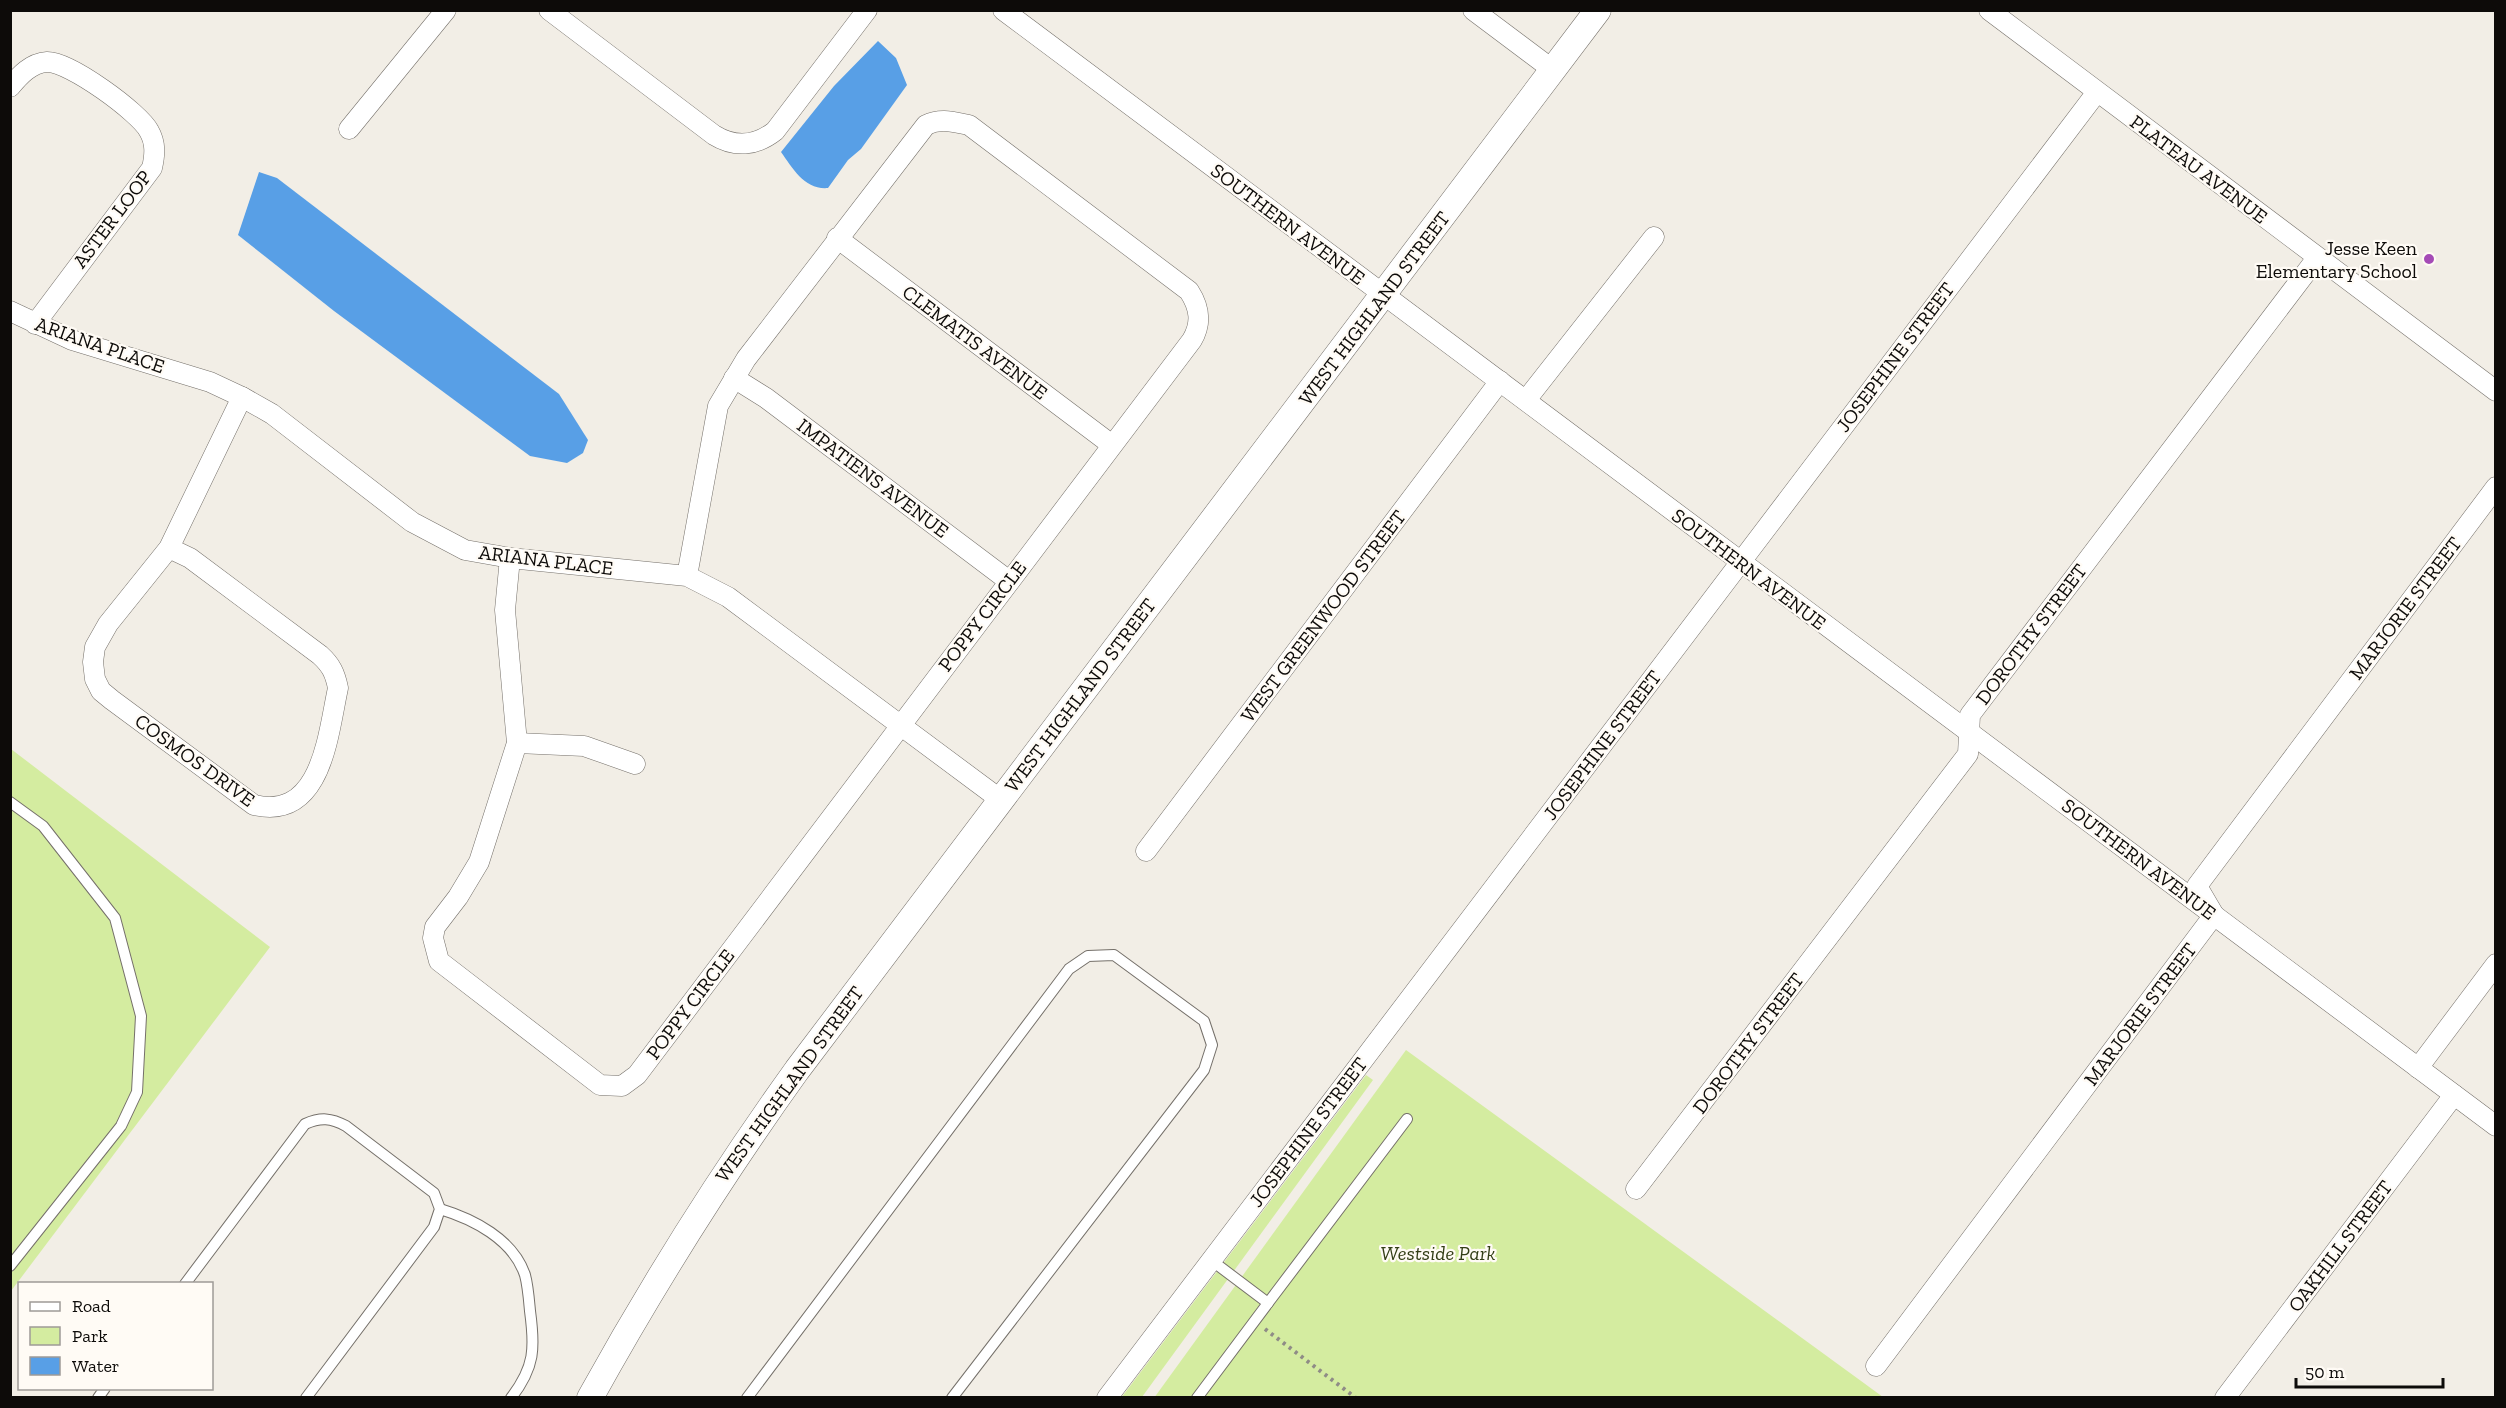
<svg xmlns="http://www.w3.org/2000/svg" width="2506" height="1408" font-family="'Zilla Slab',serif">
<rect width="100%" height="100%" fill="#f2eee6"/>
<g fill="#d4eca0">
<path d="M11,749l259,198 -259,344z"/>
<path d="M1406,1050l477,347 -729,1z"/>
<path d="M1366,1075l7,5 -231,317 -21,1z"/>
</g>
<g fill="#589fe6">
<path d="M878,41l18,17 11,27 -46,64 -13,11 -20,28c-23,2 -35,-19 -47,-36l53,-66z"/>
<path d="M259,172l18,6 282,216 29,46 -5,13 -16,10 -37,-7 -196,-145 -96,-76z"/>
</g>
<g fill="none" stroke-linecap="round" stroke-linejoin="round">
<g stroke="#75706a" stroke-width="12">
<g id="service">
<path d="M10,802l33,24 72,92 26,98 -4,76 -16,34 -111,140"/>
<path d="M440,1209c33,10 73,30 85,66 3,11 4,25 5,36 5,37 5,56 -19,87"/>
<path d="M1211,1260l57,43 139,-184"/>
<path d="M185,1284l120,-160c16,-7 26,-6 41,2l88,67 6,16 -6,18 -128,171"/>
<path d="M98,1398l7,-10"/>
<path d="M747,1398l322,-429 19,-13 26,-1 90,66 8,24 -8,25 -252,328"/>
<path d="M1197,1398l71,-95"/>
</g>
</g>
<g stroke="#75706a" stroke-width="21">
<g id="minor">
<path d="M549,10l165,125c21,13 42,11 61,-4l92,-121"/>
<path d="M1003,10l1493,1116"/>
<path d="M1473,10l80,60"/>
<path d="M1989,10l507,381"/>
<path d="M10,87c10,-12 21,-24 37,-25 22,-1 93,51 102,69 7,12 6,24 3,37l-117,156"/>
<path d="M349,129l97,-119"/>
<path d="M837,238l275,207"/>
<path d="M10,311l62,29 138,42 32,15 30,17 140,108 53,28 45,8 177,18 41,21 273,203"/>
<path d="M734,378l32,20 243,183"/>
<path d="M1526,400l128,-163"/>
<path d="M169,548l21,10 130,97c11,10 15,18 18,33 -10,46 -16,133 -84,117l-142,-105 -11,-9 -6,-12 -2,-17 2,-15 13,-23 61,-76 73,-151"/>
<path d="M510,558l-5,52 12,133 -38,119 -21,35 -23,30 -2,11 6,23 161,124 22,1 15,-11 555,-735c10,-17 8,-32 -3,-49l-220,-166c-16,-3 -28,-7 -43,0l-180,234 -28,47 -31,170"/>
<path d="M517,743l67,3 51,18"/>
<path d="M1146,851l354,-470"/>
<path d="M2418,1068l78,-104"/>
<path d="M1636,1189l332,-435 2,-39 347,-457"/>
<path d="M1876,1366l338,-451 -17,-29 299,-399"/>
<path d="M1107,1398l990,-1306"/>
<path d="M2225,1398l229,-303"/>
</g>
</g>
<g stroke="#75706a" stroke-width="27">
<path id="tertiary" d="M590,1398c63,-114 131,-222 207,-328l801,-1060"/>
</g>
<path stroke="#8f8c86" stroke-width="4" stroke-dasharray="3 4.5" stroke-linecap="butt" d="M1265,1329l91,69"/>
<use href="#service" stroke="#fff" stroke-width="10"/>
<use href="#minor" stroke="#fff" stroke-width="20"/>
<use href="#tertiary" stroke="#fff" stroke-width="26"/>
</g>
<circle fill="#a54bb6" stroke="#fffbf5" stroke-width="2" cx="2429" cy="259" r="6"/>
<g text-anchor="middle" stroke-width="4.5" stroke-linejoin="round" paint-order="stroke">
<g font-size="20" fill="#0d0b09" stroke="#fffbf5">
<text transform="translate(2199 169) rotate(37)" y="7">PLATEAU AVENUE</text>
<text transform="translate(112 219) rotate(-53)" y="7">ASTER LOOP</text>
<text transform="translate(1288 224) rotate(37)" y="7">SOUTHERN AVENUE</text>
<text transform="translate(1374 308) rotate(-53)" y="7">WEST HIGHLAND STREET</text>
<text transform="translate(975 342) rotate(37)" y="7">CLEMATIS AVENUE</text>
<text transform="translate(100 345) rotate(19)" y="7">ARIANA PLACE</text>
<text transform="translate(1895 357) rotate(-53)" y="7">JOSEPHINE STREET</text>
<text transform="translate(873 478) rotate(37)" y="7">IMPATIENS AVENUE</text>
<text transform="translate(546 560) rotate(7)" y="7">ARIANA PLACE</text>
<text transform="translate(1749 569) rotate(37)" y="7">SOUTHERN AVENUE</text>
<text transform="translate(2405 608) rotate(-53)" y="7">MARJORIE STREET</text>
<text transform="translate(982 616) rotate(-53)" y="7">POPPY CIRCLE</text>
<text transform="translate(1323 616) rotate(-53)" y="7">WEST GREENWOOD STREET</text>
<text transform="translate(2031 634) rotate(-53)" y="7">DOROTHY STREET</text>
<text transform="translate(1080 695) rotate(-53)" y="7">WEST HIGHLAND STREET</text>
<text transform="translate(1602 745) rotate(-53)" y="7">JOSEPHINE STREET</text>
<text transform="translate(195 760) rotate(36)" y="7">COSMOS DRIVE</text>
<text transform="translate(2139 859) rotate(37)" y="7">SOUTHERN AVENUE</text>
<text transform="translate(690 1004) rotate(-53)" y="7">POPPY CIRCLE</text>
<text transform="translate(2140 1014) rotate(-53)" y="7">MARJORIE STREET</text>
<text transform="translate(1748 1043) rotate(-53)" y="7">DOROTHY STREET</text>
<text transform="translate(789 1084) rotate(-54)" y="7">WEST HIGHLAND STREET</text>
<text transform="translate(1308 1132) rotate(-53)" y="7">JOSEPHINE STREET</text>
<text transform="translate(2340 1246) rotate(-53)" y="7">OAKHILL STREET</text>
</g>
<g font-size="20" fill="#0d0b09" stroke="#fffbf5" text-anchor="end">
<text x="2417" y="255">Jesse Keen<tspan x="2417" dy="23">Elementary School</tspan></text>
</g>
<g font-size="20" font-style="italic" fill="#333e16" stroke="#fffbf5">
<text x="1438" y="1260">Westside Park</text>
</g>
</g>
<rect width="2506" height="1408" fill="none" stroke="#0d0b09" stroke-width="24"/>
<rect x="18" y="1282" width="195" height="108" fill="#fffbf5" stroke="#9e9b97" stroke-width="1.5"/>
<rect x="30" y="1302" width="30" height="9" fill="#ffffff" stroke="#9e9b97" stroke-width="1.5"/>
<text x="72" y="1312" font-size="18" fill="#0d0b09">Road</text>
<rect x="30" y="1327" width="30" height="18" fill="#d4eca0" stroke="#9e9b97" stroke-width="1.5"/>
<text x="72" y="1342" font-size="18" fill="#0d0b09">Park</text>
<rect x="30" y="1357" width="30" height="18" fill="#589fe6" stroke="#9e9b97" stroke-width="1.5"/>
<text x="72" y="1372" font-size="18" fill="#0d0b09">Water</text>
<path d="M2296 1378v9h147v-9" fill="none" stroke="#0d0b09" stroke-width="3"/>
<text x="2305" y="1378" font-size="18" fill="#0d0b09" stroke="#fffbf5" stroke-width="4.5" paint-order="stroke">50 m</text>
</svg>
